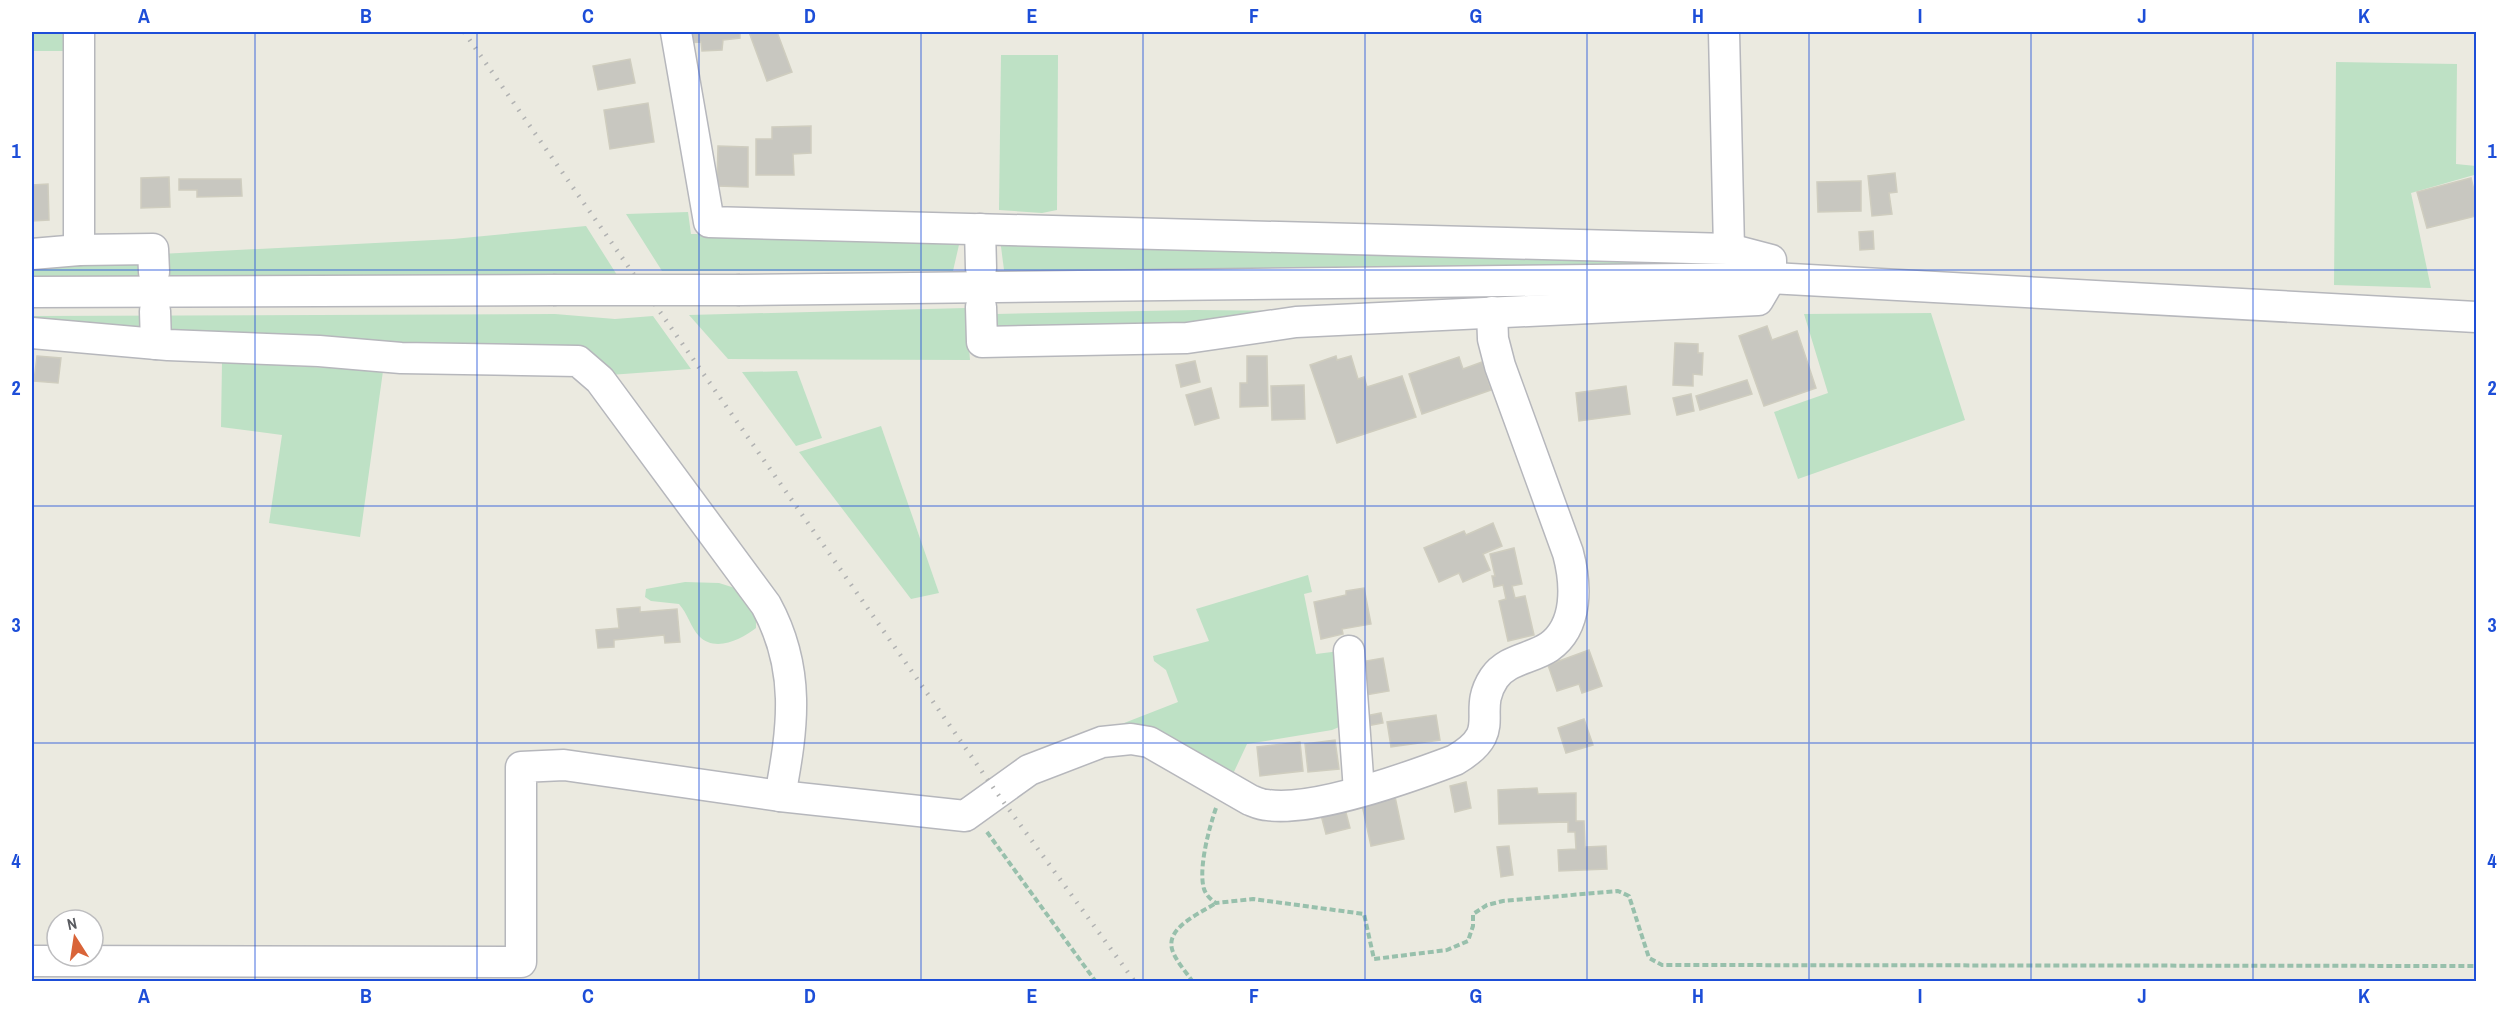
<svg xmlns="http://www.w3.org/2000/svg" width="2508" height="1013" font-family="'Archivo Narrow',sans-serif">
<rect width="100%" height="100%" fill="#ebeae0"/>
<g fill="#bee1c5">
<rect x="32" y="32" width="34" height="19"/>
<path d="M1001,55h57l-1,155 -15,3 -43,-3z"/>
<path d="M2336,62l121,2 -1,100 20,2v15l-2,-6 -63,18 20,95 -97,-3z"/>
<path d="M688,212l3,22 270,2 -8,35h-291l-36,-57z"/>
<path d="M586,226l31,49 -145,5 -313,1 1,-27 293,-15z"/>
<path d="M1000,239l671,24 -66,7h-601z"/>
<path d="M146,254l1,28h-115v-20z"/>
<path d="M966,308l4,52 -242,-1 -39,-44z"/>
<path d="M1195,310l92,1 -109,20 -182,4v-21z"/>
<path d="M1931,313l34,107 -167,59 -24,-67 54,-19 -24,-79z"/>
<path d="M555,314l60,5 38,-3 38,53 -81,6 -578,-49v-10z"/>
<path d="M222,362l161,9 -23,166 -91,-14 13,-88 -61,-8z"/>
<path d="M797,371l25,67 -26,8 -54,-74z"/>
<path d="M881,426l58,167 -28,6 -112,-147z"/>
<path d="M1308,575l4,17 -8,2 12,60 24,-3 11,71 -19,8 -85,14 -15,32 -113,-51 59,-23 -12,-32 -12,-9 -1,-5 56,-15 -13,-32z"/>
<path d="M685,582l34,1 19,6 18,26v13c-14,11 -41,25 -57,8 -8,-8 -11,-22 -20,-32l-28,-3 -6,-4 1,-8z"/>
</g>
<g fill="#c8c7c0" stroke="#cfcdbf" stroke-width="1.5">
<path d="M685,32h55v6l-17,2 -1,10 -20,1 -1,-9 -15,1z"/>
<path d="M749,32h28l15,40 -25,9z"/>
<path d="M630,59l5,24 -37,7 -5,-24z"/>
<path d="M648,103l6,39 -44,7 -6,-39z"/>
<path d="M811,126v27l-18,1 1,21h-38v-36h16v-12z"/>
<path d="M718,146l30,1v40l-31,-1z"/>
<path d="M1895,173l2,19 -8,1 3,21 -20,2 -4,-40z"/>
<path d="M169,177l1,30 -29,1v-30z"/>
<path d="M2471,178l5,20v18l-49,12 -10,-36z"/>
<path d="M179,179h62l1,17 -45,1v-7h-18z"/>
<path d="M1861,181v30l-43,1 -1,-30z"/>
<path d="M48,184l1,36 -17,1v-36z"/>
<path d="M1873,231l1,18 -14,1 -1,-18z"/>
<path d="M1767,326l5,14 25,-9 19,57 -52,18 -25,-70z"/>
<path d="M1675,343l23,1v9h5l-1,22 -9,-1v12l-20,-1z"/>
<path d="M37,356l24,2 -3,25 -24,-2z"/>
<path d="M1247,356h20l1,50 -28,1v-24h7z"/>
<path d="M1336,356l1,4 14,-4 7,23 6,-2 3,10 35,-11 14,41 -79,26 -27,-78z"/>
<path d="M1459,357l4,12 19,-7 9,28 -69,24 -13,-40z"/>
<path d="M1195,361l5,21 -19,5 -5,-22z"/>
<path d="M1747,380l5,14 -52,16 -4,-14z"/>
<path d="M1304,385l1,34 -33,1 -1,-34z"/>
<path d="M1626,386l4,28 -51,7 -3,-28z"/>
<path d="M1211,388l8,30 -24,7 -9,-30z"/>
<path d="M1691,394l3,17 -17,4 -4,-17z"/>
<path d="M1493,523l9,23 -19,8 7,16 -27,12 -4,-9 -20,9 -15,-34 40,-17 2,4z"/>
<path d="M1514,548l8,36 -10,2 3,12 10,-2 9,39 -26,6 -9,-40 7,-2 -3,-14 -9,2 -2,-11h3l-5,-22z"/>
<path d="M1364,588l7,36 -29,5 1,5 -22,5 -7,-37 32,-7v-4z"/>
<path d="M640,607v5l37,-3 3,33 -15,1 -1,-8 -50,5v7l-16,1 -2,-18 23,-2 -2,-19z"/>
<path d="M1589,650l13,36 -20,7 -3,-9 -22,7 -9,-26z"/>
<path d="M1383,658l6,33 -23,4 -6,-33z"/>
<path d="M1381,713l2,10 -22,4 -1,-10z"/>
<path d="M1436,715l4,25 -49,7 -4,-25z"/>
<path d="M1584,719l9,26 -27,8 -8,-25z"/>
<path d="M1335,740l4,29 -31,3 -3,-28z"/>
<path d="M1300,742l3,29 -43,5 -3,-29z"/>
<path d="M1466,782l5,26 -16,4 -5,-26z"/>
<path d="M1537,788l1,6 38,-1v28h8l1,26 21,-1 1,23 -48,2 -1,-21 18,-1 -1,-17h-7v-10l-69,2 -1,-34z"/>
<path d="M1394,792l10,47 -33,7 -10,-46z"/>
<path d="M1345,809l5,19 -24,6 -5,-19z"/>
<path d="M1509,846l4,29 -12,2 -4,-30z"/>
</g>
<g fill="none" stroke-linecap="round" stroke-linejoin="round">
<g stroke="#b6b7bc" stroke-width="33">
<g id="minor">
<path d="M676,32l33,190 1020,27 42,11v18l-13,22 -462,22 -109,16 -205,4 -1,-35"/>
<path d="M1724,32l5,217"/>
<path d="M980,229l1,39"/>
<path d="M79,250v-218"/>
<path d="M32,254l47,-4 74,-1 1,23"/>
<path d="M740,290l1031,-12 705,39"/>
<path d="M32,292l521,-2"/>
<path d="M155,311l1,33"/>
<path d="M32,333l136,12 151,6 82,7 177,3 22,19 166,225c35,64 27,122 14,191"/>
<path d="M1349,651l10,140"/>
<path d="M32,961l489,1v-195l43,-2 216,31 185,20 64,-46 73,-28 29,-3 18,3 101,58c5,2 11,5 17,5 47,7 143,-28 188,-45 51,-30 15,-46 39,-82 13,-19 37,-19 55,-31 30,-21 27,-64 19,-94l-68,-187 -7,-27 -1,-27"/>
</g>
</g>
<g stroke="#98c0ac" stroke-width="4" stroke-dasharray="6 3" stroke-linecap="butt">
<path d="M1216,808c-7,20 -18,61 -12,81 2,6 7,11 12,14l37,-4 111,15 10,45 73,-9 21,-9 5,-15v-12l14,-9 16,-4 115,-10 11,5 20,62 13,7 814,1"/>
<path d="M987,832l109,150"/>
<path d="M1193,982c-7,-10 -18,-22 -21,-33 -6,-22 29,-36 44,-46"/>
</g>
<use href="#minor" stroke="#fff" stroke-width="30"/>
<path stroke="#b1b2b2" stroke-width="4.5" stroke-dasharray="1.5 8" stroke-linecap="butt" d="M464,32l533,761 138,189"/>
<g stroke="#b6b7bc" stroke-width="33" stroke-linecap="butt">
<path id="minor-bridge" d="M553,290h187"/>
</g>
<use href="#minor-bridge" stroke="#fff" stroke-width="30"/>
</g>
<path fill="none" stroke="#1d4ed8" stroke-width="1.5" stroke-opacity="0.55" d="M255,32v950M477,32v950M699,32v950M921,32v950M1143,32v950M1365,32v950M1587,32v950M1809,32v950M2031,32v950M2253,32v950M32,270h2444M32,506h2444M32,743h2444"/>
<rect width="2508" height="1013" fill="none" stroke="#ffffff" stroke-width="66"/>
<g transform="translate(75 938) rotate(348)"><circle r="28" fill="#ffffff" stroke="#bdbdbf" stroke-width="1.5"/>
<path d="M0-4.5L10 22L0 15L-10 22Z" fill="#d96438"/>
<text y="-9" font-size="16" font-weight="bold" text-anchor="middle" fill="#595b60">N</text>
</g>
<rect x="33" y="33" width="2442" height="947" fill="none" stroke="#1d4ed8" stroke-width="2"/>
<g font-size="20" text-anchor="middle" font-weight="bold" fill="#1d4ed8">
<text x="144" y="23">A</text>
<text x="366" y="23">B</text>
<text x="588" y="23">C</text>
<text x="810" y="23">D</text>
<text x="1032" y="23">E</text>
<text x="1254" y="23">F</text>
<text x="1476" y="23">G</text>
<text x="1698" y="23">H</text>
<text x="1920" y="23">I</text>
<text x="2142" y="23">J</text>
<text x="2364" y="23">K</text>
<text x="16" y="158">1</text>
<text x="2492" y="158">1</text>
<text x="16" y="395">2</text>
<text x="2492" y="395">2</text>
<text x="16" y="632">3</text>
<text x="2492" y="632">3</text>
<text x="16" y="868">4</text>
<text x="2492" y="868">4</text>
<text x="144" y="1003">A</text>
<text x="366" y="1003">B</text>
<text x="588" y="1003">C</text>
<text x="810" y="1003">D</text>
<text x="1032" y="1003">E</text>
<text x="1254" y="1003">F</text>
<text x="1476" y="1003">G</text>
<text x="1698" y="1003">H</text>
<text x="1920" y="1003">I</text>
<text x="2142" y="1003">J</text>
<text x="2364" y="1003">K</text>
</g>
</svg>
